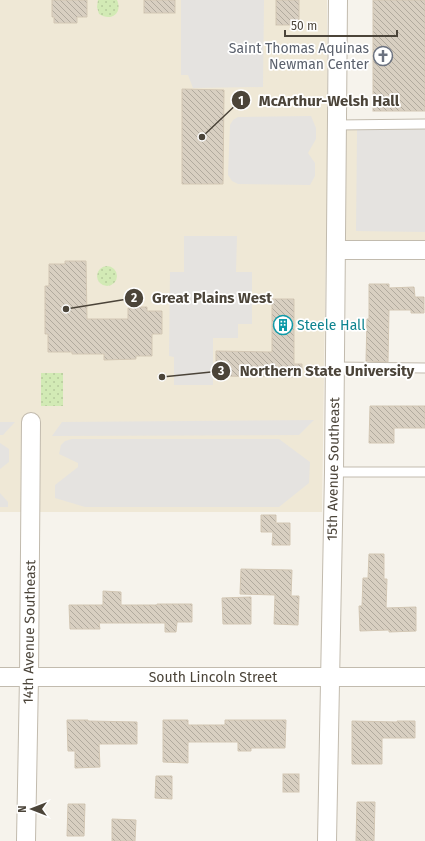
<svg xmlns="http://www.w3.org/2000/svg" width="425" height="841" font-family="'Fira Sans',sans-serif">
<defs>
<pattern id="green-dots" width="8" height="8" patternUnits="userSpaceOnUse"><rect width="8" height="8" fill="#d2eab5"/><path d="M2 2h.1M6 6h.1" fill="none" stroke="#b6ca9c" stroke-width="1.8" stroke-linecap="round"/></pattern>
<pattern id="building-back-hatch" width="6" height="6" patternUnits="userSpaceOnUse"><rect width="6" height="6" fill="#d8cfc1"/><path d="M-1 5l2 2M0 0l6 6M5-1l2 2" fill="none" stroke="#b1aa9e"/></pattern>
</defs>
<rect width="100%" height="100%" fill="#f6f3ec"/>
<path fill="#efe8d6" d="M0,0h327v124h98v118l-99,-1 -4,271h-322z"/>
<g fill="url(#green-dots)">
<path d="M98,0h19c6,13 -6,22 -18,14l-2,-7z"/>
<circle cx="107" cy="276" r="10"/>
<rect x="41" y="373" width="22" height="33"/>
</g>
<g fill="#e5e3e0">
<path d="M181,0h83l-1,87 -70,1 -5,-13h-7z"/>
<path d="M311,116l5,12v11l-8,14 7,10v13l-5,9 -72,-1 -6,-3 -4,-6 2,-50 3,-5 5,-3z"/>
<path d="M357,129h68v103l-69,-1z"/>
<path d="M184,236h53l-1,36h16v52h-14v14h-25v47h-39v-28l-5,-1 1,-84h14z"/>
<path d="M314,420l-15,15 -247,1 10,-14z"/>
<path d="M0,422h15l-12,13h-3z"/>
<path d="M72,439h207l31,23 -1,21 -30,24h-194l-30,-9v-13l23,-18v-4l-19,-9 2,-9 4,-4z"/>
<path d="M0,443l9,6v13l-9,7z"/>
<path d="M0,493l8,9v5h-8z"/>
</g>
<g fill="url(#building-back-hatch)" stroke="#d3c7b4">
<path d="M52,0h35v17h-10v6h-23v-6h-2z"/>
<rect x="144" y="0" width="31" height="13"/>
<rect x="276" y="0" width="23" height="25"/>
<rect x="373" y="0" width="52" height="111"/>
<path d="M182,89l42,1 -1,94h-41z"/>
<path d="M65,261h21l1,58h41v-11h4v-1h15v4h15v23h-10v22h-16v3l-32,1v-6h-32v-2h-24v-18h-3v-48h4v-22h16z"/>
<path d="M369,284h20v4l25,-1 1,10h9v16h-13v-3h-22l-1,52 -22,-1 1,-42h2z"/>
<path d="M272,299h22v65h8v13l-86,-1v-25l56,1z"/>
<path d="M370,406h55v22h-31v15h-25z"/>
<path d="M261,515h15v8h14v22h-18l1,-13h-12z"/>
<path d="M369,554h15v25h3l-1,29 30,-1v24l-27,1v-2l-29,1 -1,-25h3l1,-28h5z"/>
<path d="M241,569l51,1 -1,26h8l-1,29 -24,-1 1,-29 -35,-1z"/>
<path d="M103,591l18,1v13h36v-1h35v18h-15l-1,10h-11v-9h-66l1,6h-30l-1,-24h34z"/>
<path d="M251,597v27h-28l-1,-26z"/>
<path d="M67,720h21v1l49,1v22h-38l1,23 -25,1v-17h-7z"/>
<path d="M163,720h25v5h37v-5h61l-1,28h-34v3h-13v-9h-50v21l-25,-1z"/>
<path d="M352,721l45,1v-1h18v17h-33v26h-30z"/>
<rect x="283" y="774" width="16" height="18"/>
<path d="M156,776h16v23l-17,-1z"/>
<path d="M357,802h18l-1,39h-18z"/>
<path d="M68,804h17l-1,32h-17z"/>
<path d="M112,819l24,1 -1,21h-23z"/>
</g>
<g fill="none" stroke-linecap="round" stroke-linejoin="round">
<g stroke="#c2bbae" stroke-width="11">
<g id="service">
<path d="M337,125l88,-1"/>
<path d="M334,367l91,1"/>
<path d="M334,472h91"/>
</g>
</g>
<g stroke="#c2bbae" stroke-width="20">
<g id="minor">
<path d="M336,250h89"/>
<path d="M0,677h425"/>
<path d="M26,841l3,-164 2,-255"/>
<path d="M327,841l7,-369 4,-472"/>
</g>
</g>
<use href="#service" stroke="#fff" stroke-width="9"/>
<use href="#minor" stroke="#fff" stroke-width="18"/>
</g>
<defs>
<g id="church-ring" transform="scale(1)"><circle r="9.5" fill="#fff" stroke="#6b7280" stroke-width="1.5"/><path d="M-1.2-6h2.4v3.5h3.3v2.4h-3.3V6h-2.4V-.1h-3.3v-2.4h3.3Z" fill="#6b7280"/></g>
<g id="building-ring" transform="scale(1)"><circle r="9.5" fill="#fff" stroke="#0f9aa8" stroke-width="1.5"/><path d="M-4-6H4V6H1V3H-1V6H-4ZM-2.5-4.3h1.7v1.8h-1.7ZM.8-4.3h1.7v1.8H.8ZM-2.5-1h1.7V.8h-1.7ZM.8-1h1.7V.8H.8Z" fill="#0f9aa8"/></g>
</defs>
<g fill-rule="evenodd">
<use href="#church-ring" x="383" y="56"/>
<use href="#building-ring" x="283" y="325"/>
</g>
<g text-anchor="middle" stroke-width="3.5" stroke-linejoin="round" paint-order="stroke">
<g font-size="14" fill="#5b616d" stroke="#fff" text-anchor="end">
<text x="369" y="53">Saint Thomas Aquinas<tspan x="369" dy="16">Newman Center</tspan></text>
</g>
<g font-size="14" fill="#0d838f" stroke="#fff" text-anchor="start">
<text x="297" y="330">Steele Hall</text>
</g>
<g font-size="14" fill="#4b4439" stroke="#fff">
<text transform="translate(333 469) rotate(-89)" y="5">15th Avenue Southeast</text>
<text transform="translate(29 632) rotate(-89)" y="5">14th Avenue Southeast</text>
<text x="213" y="682">South Lincoln Street</text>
</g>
</g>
<path fill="none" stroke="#4b4439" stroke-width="1.5" d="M202 137L241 100M66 309L134 298M162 377L221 371"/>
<g fill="#4b4439" stroke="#fff" stroke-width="1.5">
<circle cx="202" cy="137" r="4"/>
<circle cx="66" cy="309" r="4"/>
<circle cx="162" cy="377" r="4"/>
<circle cx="241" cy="100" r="10"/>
<circle cx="134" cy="298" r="10"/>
<circle cx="221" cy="371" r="10"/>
</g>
<g font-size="12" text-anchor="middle" font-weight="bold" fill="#fff">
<text x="241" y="105">1</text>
<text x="134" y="302">2</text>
<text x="221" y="375">3</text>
</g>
<g font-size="15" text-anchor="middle" font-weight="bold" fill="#4b4439" stroke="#fff" stroke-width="3.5" stroke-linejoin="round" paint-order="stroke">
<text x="329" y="106">McArthur-Welsh Hall</text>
<text x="212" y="303">Great Plains West</text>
<text x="327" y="376">Northern State University</text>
</g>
<g transform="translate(32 809) rotate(270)" stroke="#ffffff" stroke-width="3" paint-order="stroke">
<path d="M0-3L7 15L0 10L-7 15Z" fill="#4b4439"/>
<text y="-6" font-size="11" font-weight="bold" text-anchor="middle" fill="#4b4439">N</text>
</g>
<path d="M285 30v6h112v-6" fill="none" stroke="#4b4439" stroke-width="2"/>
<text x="291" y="30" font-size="12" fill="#4b4439" stroke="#ffffff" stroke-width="3" paint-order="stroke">50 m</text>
</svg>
